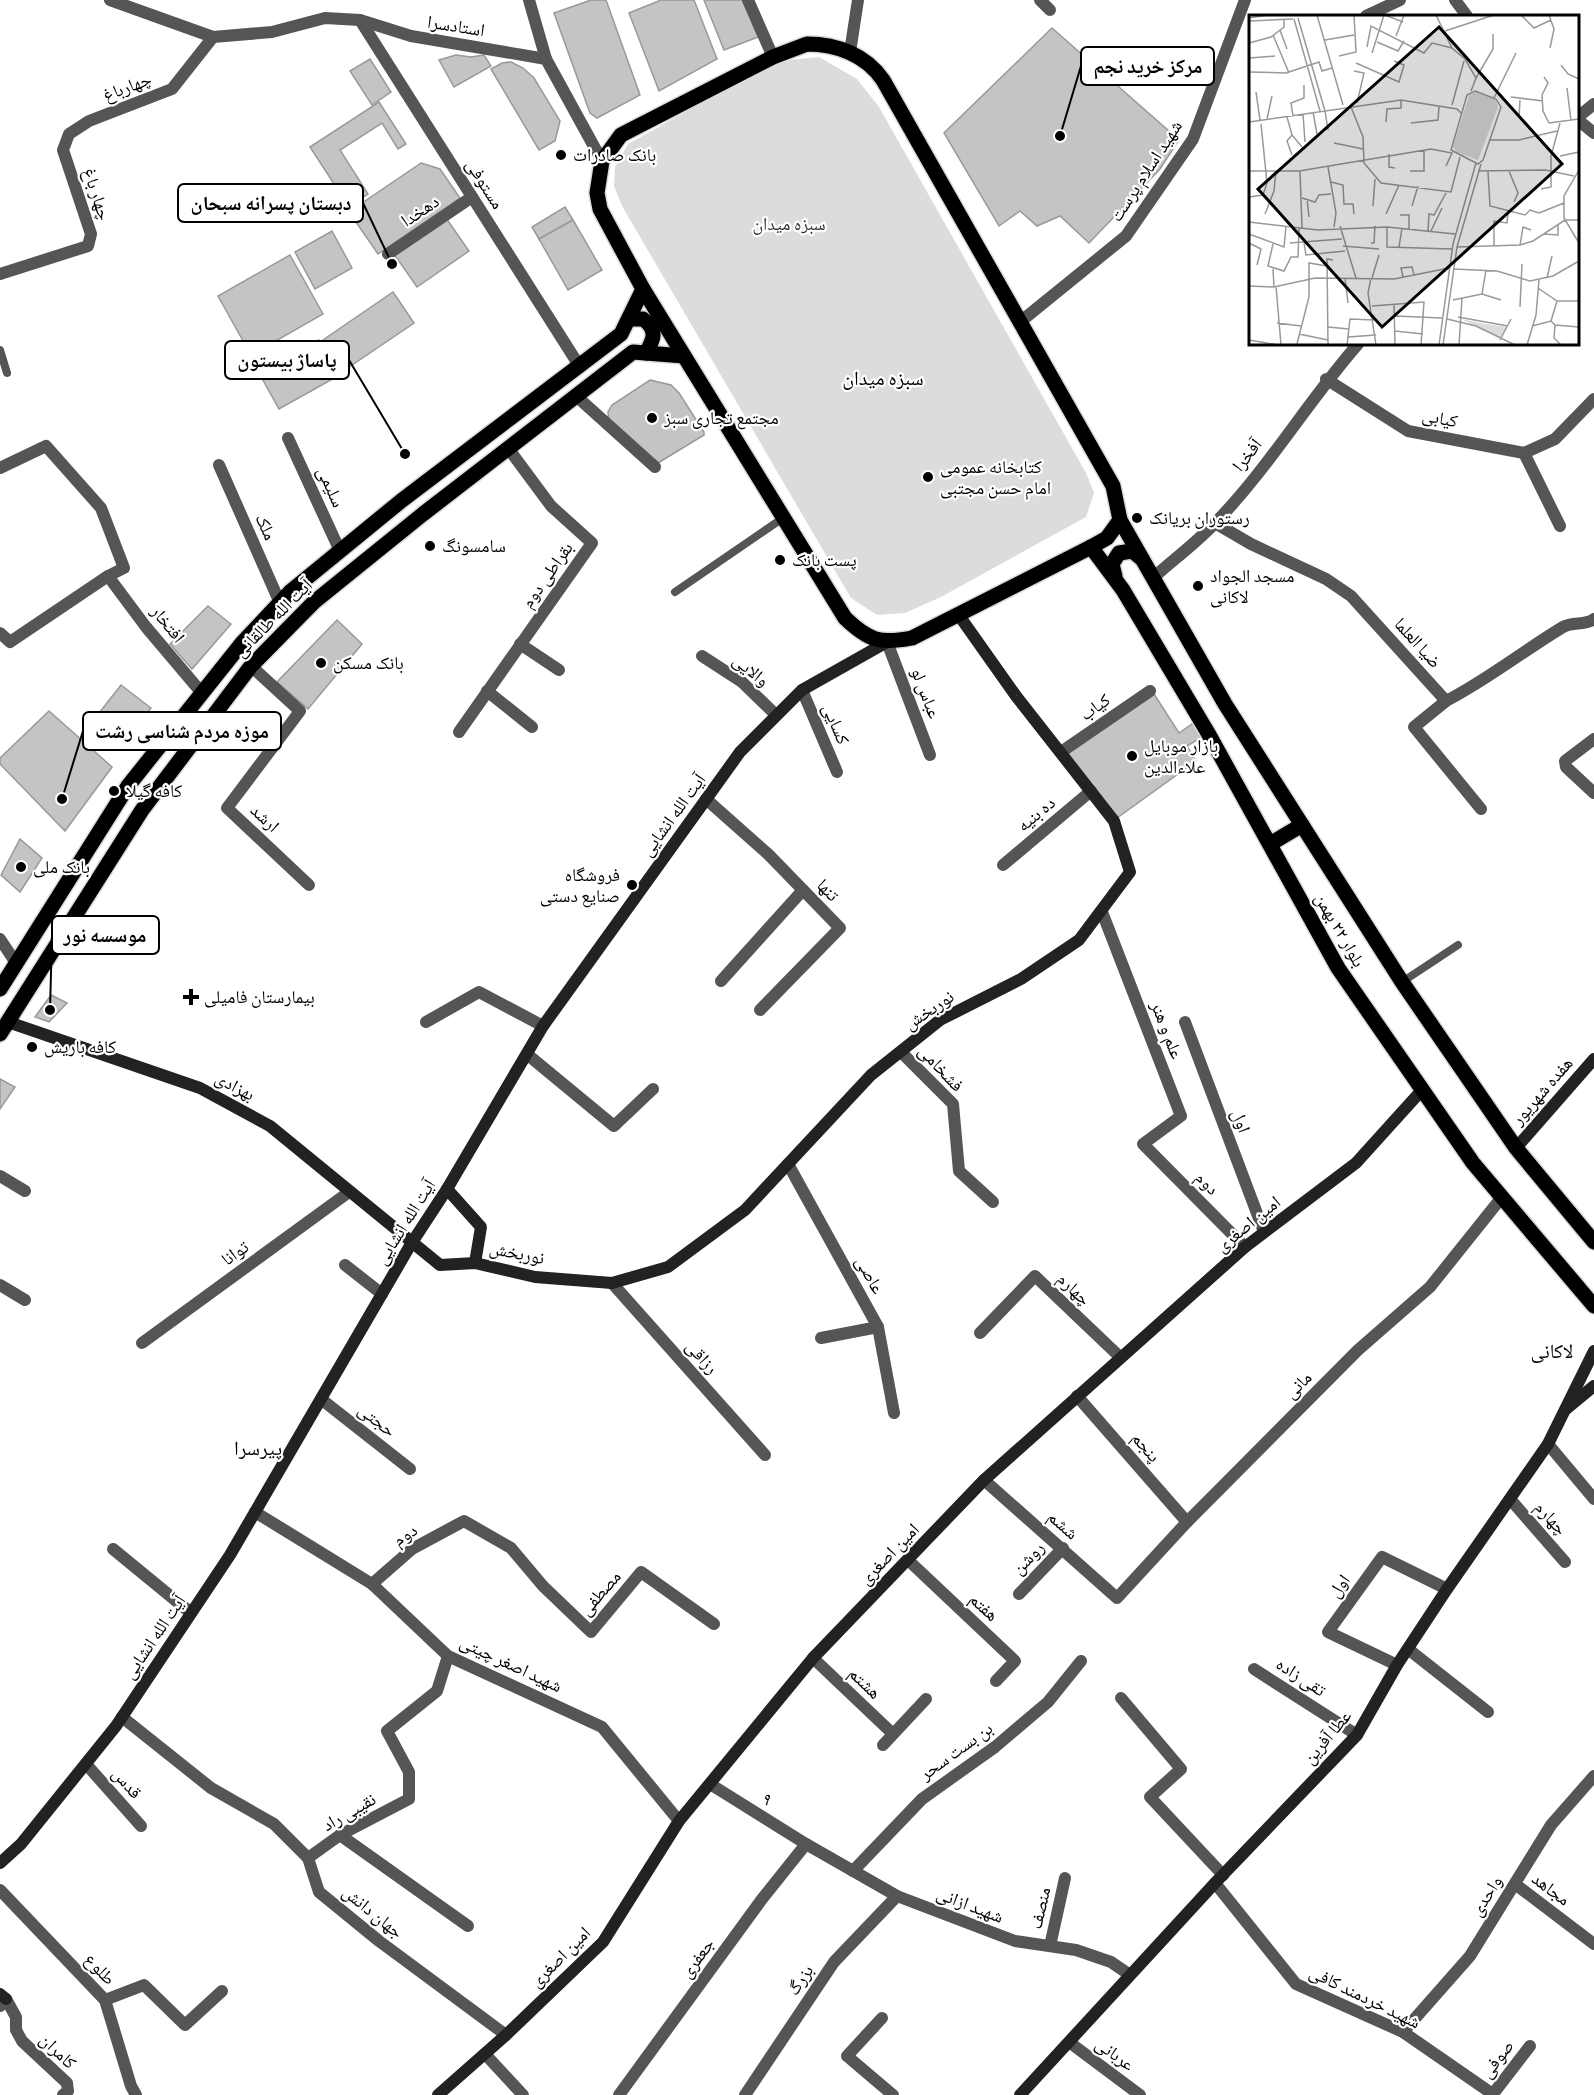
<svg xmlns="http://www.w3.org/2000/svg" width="1594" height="2095" font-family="Commissioner,'Noto Naskh Arabic',sans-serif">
<rect width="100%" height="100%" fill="#fff"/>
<path fill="#dcdcdc" d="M819,57l38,22 22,28 207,366 8,20 -8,24 -145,80 -36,16 -28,2 -26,-17 -229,-392 -8,-20 1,-19 13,-23 127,-71 35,-13z"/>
<g fill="#c4c4c4" stroke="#999" stroke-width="1.5">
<path d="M591,0h15l34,95 -43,23 -7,-5 -36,-100z"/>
<path d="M661,0h33l23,59 -58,32 -30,-78z"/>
<path d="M704,0h39l15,37 -34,13z"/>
<path d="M1052,28l127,112 -19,29 -71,74 -29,-27 -23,10 -17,-15 -21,15 -55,-93z"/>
<path d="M456,55l15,2 13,-2 7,11 -37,21 -15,-27z"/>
<path d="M370,59l21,33 -19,13 -22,-34z"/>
<path d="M511,62l12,6 11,10 26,43 -5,20 -16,9 -48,-81 11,-6z"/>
<path d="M379,102l27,42 -8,5 -16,-26 -42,27 28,44 -19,13 -39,-60z"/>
<path d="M421,163l19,6 20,29 -82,56 -29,-42z"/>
<path d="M565,207l8,13 -34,19 -7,-12z"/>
<path d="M446,218l23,33 -52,36 -23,-33z"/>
<path d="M573,220l29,50 -34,20 -29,-51z"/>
<path d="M332,231l20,37 -37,21 -20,-37z"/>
<path d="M290,255l33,59 -72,41 -33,-59z"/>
<path d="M393,292l21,31 -75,51 -16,-34z"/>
<path d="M319,340l19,36 -59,33 -20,-36z"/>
<path d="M650,380l21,5 8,8 25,39v3l-46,28 -49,-39 -1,-12 4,-7z"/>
<path d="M208,606l23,18 -39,45 -22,-25z"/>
<path d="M337,620l25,24 -54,65 -31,-27z"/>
<path d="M121,685l30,23 -27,33 -28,-24z"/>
<path d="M1154,694l25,39 20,-14 8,15 -20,12 9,15 -79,57 -50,-66z"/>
<path d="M49,711l63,56 -47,64 -65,-67v-6z"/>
<path d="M20,839l22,19 -22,34 -19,-17z"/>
<path d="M51,995l16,8 -18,19 -14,-5z"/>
<path d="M0,1079l15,8 -15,22z"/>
</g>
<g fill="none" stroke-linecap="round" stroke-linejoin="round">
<g stroke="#dbdbdb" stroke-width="18">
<g id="primary">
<path d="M807,44c30,0 59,11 76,36l230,406 7,34 -13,18 -16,9 -179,91c-32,6 -43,3 -67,-20l-202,-329 -43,-80 -3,-16 5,-32 19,-26 152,-78z"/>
<path d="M629,319h14c15,11 11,20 3,34"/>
<path d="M1120,520l105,184 177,278 114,166 78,94"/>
<path d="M1091,547l32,43 85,143 130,235 135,195 121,143"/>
<path d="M1115,576l-3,-12 7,-11 13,-2 10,8"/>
<path d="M1270,844l32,-19"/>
<path d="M0,989l128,-203 114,-143 49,-52 110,-90 220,-167 22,-45"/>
<path d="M0,1034l142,-224 109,-144 63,-64 109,-88 210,-162 51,4"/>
</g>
</g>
<g stroke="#555" stroke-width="8">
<path d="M0,350l7,23"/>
<path d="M675,592l108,-74"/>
<path d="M1402,982l56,-37"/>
</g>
<g stroke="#555" stroke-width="12">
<path d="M110,0l103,37 59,-5 53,-14 35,2 51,16 135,23 56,102"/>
<path d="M529,0l17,59"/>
<path d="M748,0l25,57"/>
<path d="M1040,0l10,10"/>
<path d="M1455,0l12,16"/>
<path d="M1366,16l34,-16"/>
<path d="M360,20l220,347"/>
<path d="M850,52l8,-52"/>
<path d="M1578,117l16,-13"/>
<path d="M1578,120l16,13"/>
<path d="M388,254l84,-57"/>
<path d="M0,274l88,-28 3,-12 -28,-84 6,-16 20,-13 83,-32 41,-52"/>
<path d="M1020,322l106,-86 67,-97 52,-139"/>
<path d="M1326,379l82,52 116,22 36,73"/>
<path d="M575,395l80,72"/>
<path d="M288,438l52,113"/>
<path d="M1524,453l31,-14 39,-40"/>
<path d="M219,465l61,138"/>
<path d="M0,468l46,-22 55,62 23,60 -16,8 -98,66 -10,-9"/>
<path d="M1215,523l36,21 75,35 25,17 95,105c41,-21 77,-50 117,-74 10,-6 22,-1 31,-8"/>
<path d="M108,576l38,51 55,65"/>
<path d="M1153,578c20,-18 43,-35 62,-55 53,-54 93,-122 143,-179"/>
<path d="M887,642l43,113"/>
<path d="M520,644l39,26"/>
<path d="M702,656l40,26 34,33"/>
<path d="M251,666l49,45 -73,97 82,77"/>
<path d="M802,690l35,82"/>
<path d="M487,691l45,36"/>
<path d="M1446,701l-32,26 67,82"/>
<path d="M459,732l133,-189 -41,-37 -43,-58"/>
<path d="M1594,739l-29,22 1,6 28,26"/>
<path d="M1061,752l89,-61"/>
<path d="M706,799l62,55 72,74 -80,82"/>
<path d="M1003,865l88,-74"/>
<path d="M1102,912l79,204 -38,28 102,103"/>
<path d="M0,939l16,24"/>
<path d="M721,981l82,-91"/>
<path d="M426,1022l53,-30 64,34"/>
<path d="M1185,1022l79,210"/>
<path d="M901,1052l52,52 6,67 34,31"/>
<path d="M528,1055l86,71 39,-37"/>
<path d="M788,1164l90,163 16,86"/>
<path d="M0,1176l25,15"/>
<path d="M345,1265l37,29"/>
<path d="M612,1283l153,172"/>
<path d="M0,1285l25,15"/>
<path d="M980,1333l55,-57 85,81"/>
<path d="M821,1338l57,-11"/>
<path d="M142,1343l207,-151"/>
<path d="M1077,1396l110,126"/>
<path d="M321,1399l89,70"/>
<path d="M1548,1444l46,55"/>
<path d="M984,1480l133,118 70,-76 171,-172 72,-63 72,-90"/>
<path d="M1510,1499l55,63"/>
<path d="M255,1512l117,72 76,72 154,71 77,94"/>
<path d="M113,1549l78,64"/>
<path d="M908,1560l107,101 -19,20"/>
<path d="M372,1584l40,-35 52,-28 47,27 32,38 48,46 50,-60 73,52"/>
<path d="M1019,1594l44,-46"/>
<path d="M1408,1649l80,63"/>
<path d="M813,1658l79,75"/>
<path d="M1397,1665l-69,-33 54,-75 65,32"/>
<path d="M1254,1669l103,66"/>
<path d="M1121,1698l60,71 -31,28 73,78"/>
<path d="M122,1717l89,71 63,36 34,34 11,34 60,49 127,94"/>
<path d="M883,1745l43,-46"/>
<path d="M86,1764l55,62"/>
<path d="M710,1784l96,60 91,52 118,45 61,9 35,12 19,13"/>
<path d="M340,1835l128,91"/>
<path d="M308,1858l32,-23 69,-36v-27l-22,-41 50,-40 11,-35"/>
<path d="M853,1871l69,-72 73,-52 53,-45 33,-41"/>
<path d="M1215,1883l81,101 107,48 91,63"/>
<path d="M1515,1884l79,60"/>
<path d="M0,1890l105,110 26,86 5,9"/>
<path d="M1050,1946l15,-68"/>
<path d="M105,2000l39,-15 41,40 37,-34"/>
<path d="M0,2006l6,-7 10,18v13l6,11 45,42 1,8 -5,4"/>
<path d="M882,2018l-35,38 46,39"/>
<path d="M1403,2032l67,-76 81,-131 43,-49"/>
<path d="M1069,2042l71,53"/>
<path d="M485,2054l38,41"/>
<path d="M1493,2094l37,-48"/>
<path d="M619,2095l143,-196 44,-55"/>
<path d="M745,2095l89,-133 63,-66"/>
</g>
<g stroke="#222" stroke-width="12">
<path d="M8,1022l192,66 70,38 170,139 35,-2 60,14 77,6 56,-16 77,-57 126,-135 69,-55 81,-41 58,-39 51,-68 -16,-51 -98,-125 -58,-82"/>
<path d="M1516,1148l78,-89"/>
<path d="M447,1189l34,38 -6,36"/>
<path d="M1566,1409l28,-23"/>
<path d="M0,1863l21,-19 95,-118 114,-171 181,-311 36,-55 96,-163 197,-274 62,-62 85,-48"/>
<path d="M0,1994l6,5"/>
<path d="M438,2095l68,-60 97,-93 76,-121 134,-163 171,-178 261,-233 111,-84 66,-73"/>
<path d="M1020,2095l195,-212 142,-148 40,-70 50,-76 101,-145 46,-93"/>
</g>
<use href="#primary" stroke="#000" stroke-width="15"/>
</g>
<g fill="#000" stroke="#fff" stroke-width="2">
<circle cx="561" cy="155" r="6"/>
<circle cx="652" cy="418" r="6"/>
<circle cx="928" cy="477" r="6"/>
<circle cx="1137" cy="518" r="6"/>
<circle cx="430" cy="546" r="6"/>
<circle cx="780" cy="560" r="6"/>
<circle cx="1198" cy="586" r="6"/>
<circle cx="321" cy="663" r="6"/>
<circle cx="1132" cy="756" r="6"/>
<circle cx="114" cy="791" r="6"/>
<circle cx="21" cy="867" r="6"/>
<circle cx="632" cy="885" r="6"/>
<path d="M188 988h6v6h6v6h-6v6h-6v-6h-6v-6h6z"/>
<circle cx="32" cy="1047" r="6"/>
</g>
<g text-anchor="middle" stroke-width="4.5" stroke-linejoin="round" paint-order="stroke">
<g font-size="18" fill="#000" stroke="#fff">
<text transform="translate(456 26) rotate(9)" y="6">استادسرا</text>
<text transform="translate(127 87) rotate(-21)" y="6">چهارباغ</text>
<text transform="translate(1146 171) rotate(-57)" y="6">شهید اسلام پرست</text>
<text transform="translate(485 184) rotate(58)" y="6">مستوفی</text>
<text transform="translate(97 194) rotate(72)" y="6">چهار باغ</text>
<text transform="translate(420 211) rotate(-34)" y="6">دهخدا</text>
<text transform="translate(1440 418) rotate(11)" y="6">کیابی</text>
<text transform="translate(1247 455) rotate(-52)" y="6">آفخرا</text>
<text transform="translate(331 487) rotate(66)" y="6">سلیمی</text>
<text transform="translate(266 527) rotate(66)" y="6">ملک</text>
<text transform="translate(547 575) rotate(-55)" y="6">بقراطی دوم</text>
<text transform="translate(273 618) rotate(-45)" y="6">آیت الله طالقانی</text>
<text transform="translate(168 624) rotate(51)" y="6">افتخار</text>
<text transform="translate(1418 643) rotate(48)" y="6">ضیا العلما</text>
<text transform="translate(751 670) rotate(39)" y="6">والایی</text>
<text transform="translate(926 693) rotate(69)" y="6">عباس لو</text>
<text transform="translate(1095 707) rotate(-35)" y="6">کیاب</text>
<text transform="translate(836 724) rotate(67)" y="6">کسایی</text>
<text transform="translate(1036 814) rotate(-40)" y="6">ده بنیه</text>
<text transform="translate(673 815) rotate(-54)" y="6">آیت الله انشایی</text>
<text transform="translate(265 818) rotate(43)" y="6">ارشد</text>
<text transform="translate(828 890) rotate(46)" y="6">تنها</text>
<text transform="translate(1340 930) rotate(60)" y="6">بلوار ۲۲ بهمن</text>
<text transform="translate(929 1010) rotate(-34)" y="6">نوربخش</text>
<text transform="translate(1167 1030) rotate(69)" y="6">علم و هنر</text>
<text transform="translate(941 1068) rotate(47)" y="6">فشخامی</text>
<text transform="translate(235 1086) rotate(28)" y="6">بهزادی</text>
<text transform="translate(1542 1091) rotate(-49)" y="6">هفده شهریور</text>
<text transform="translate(1241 1121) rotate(69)" y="6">اول</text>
<text transform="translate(1207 1183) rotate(45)" y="6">دوم</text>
<text transform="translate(405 1222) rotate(-58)" y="6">آیت الله انشایی</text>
<text transform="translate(1248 1224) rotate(-39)" y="6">امین اصغری</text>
<text transform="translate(235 1253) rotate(-36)" y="6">توانا</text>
<text transform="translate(517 1253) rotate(11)" y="6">نوربخش</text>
<text transform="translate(870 1275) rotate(61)" y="6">عاصی</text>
<text transform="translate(1074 1289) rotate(44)" y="6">چهارم</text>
<text transform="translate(702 1357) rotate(48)" y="6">رزاقی</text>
<text transform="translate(1298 1385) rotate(-45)" y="6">مانی</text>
<text transform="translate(377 1420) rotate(38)" y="6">حجتی</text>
<text transform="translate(1146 1447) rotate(49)" y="6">پنجم</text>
<text transform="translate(1551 1518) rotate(48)" y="6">چهارم</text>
<text transform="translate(1063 1525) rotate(41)" y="6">ششم</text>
<text transform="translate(405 1535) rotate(-34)" y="6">دوم</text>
<text transform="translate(889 1554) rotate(-46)" y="6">امین اصغری</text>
<text transform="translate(1028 1558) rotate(-46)" y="6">روشن</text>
<text transform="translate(1339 1586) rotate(-54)" y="6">اول</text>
<text transform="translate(600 1593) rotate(-49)" y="6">مصطفی</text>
<text transform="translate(984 1607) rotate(43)" y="6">هفتم</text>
<text transform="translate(154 1637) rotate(-56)" y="6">آیت الله انشایی</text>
<text transform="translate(511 1664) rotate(25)" y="6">شهید اصغر چیتی</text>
<text transform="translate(1301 1677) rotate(33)" y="6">تقی زاده</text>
<text transform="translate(865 1683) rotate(44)" y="6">هشتم</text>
<text transform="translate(1327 1737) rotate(-50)" y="6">عطا آفرین</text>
<text transform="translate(956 1751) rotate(-36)" y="6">بن بست سحر</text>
<text transform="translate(127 1783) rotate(49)" y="6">قدس</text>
<text transform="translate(767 1799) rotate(32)" y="6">۹</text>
<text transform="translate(349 1812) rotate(-30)" y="6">نقیبی راد</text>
<text transform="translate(1551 1889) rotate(37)" y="6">مجاهد</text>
<text transform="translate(1486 1896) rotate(-58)" y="6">واحدی</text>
<text transform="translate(970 1905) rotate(21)" y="6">شهید ازانی</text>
<text transform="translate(1040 1908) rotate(-77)" y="6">منصف</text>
<text transform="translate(373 1912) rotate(39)" y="6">جهان دانش</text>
<text transform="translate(560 1957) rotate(-45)" y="6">امین اصغری</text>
<text transform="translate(697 1958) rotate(-54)" y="6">جعفری</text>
<text transform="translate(100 1969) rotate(47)" y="6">طلوع</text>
<text transform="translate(800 1980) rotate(-56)" y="6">بزرگ</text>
<text transform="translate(1365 1997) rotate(26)" y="6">شهید خردمند کافی</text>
<text transform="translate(58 2051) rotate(44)" y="6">کامران</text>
<text transform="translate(1115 2054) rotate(36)" y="6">عربانی</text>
<text transform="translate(1497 2059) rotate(-52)" y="6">صوفی</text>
</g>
<g font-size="18" fill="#000" stroke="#fff" text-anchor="start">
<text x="573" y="161">بانک صادرات</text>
<text x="664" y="424">مجتمع تجاری سبز</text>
<text x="940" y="473">کتابخانه عمومی<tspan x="940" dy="21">امام حسن مجتبی</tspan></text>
<text x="1149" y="524">رستوران بریانک</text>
<text x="442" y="552">سامسونگ</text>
<text x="792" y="566">پست بانک</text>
<text x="1210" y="582">مسجد الجواد<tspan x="1210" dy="21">لاکانی</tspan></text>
<text x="333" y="669">بانک مسکن</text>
<text x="1144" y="752">بازار موبایل<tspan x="1144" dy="21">علاءالدین</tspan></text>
<text x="126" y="797">کافه گیلا</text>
<text x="33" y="873">بانک ملی</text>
<text x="620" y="881" text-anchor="end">فروشگاه<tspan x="620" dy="21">صنایع دستی</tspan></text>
<text x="204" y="1003">بیمارستان فامیلی</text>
<text x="44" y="1053">کافه باریش</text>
</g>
<g font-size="18" fill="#333" stroke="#fff">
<text x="789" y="230">سبزه میدان</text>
</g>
<g font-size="20" fill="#000" stroke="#fff">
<text x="883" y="385">سبزه میدان</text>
<text x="1552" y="1358">لاکانی</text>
<text x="258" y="1455">پیرسرا</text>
</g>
</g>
<g transform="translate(1249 15)">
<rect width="330" height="330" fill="#fff"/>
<path d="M226,77l20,7 3,8 -20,53 -22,-8 -3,-6 16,-50zM212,304l25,5 21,3 -7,11z" fill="#dcdcdc"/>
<path fill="none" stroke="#999" stroke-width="1.5" d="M68,0l26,90M136,0l18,7M187,0l16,33 13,11 11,19 -5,13M272,0l13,13 17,-8M300,0l5,14 -4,19M0,3l19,-3M49,3l27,93M45,4l26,92M0,6l44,-2M31,15l7,19M196,16l49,-16M24,20l16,38M147,21l8,-21M76,25l29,-5M128,27l21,9 6,-10M0,28l22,-6 13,-10v-8M118,32l4,-21 53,27 8,-10 20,5M123,38l12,-38M90,41l17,-4 -2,-37M0,43l26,-2M107,48l43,19 5,-17 -10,-4M312,50l7,9 11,5M105,56l10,2 -7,30M0,57l37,1 33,-11 3,9 10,-3M295,62l4,6 -6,12 1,16 6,12 30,-4M227,63l17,-29v-15M318,73l4,33M226,76l21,8 5,8 -18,53 -5,4 -27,-14 16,-55zM7,77l4,28M262,82l32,4M245,83l22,-45M203,90l12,-44M102,92l12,30 1,26 17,20 70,9 9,-35M76,96l3,19M64,97l4,22M54,99l2,28M44,101l-2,-13 13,-5v-13M38,102l5,18 10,12M270,103l1,-18M18,104l5,-23M0,107l152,-22 56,9 4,4M137,107l1,-13 14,-1v-8M162,108l27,-3 1,-13M241,125h29l38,-9M85,128l29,6M140,139v13l6,1M43,140l-5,-14 5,-6M311,141l19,-4M79,152l8,46 -2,14M330,155l-15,26v22l15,25M0,156h50l132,-22 21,4 -6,13M51,156l2,57M161,156h14v-21M229,156l67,-1 29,6M260,156l9,22 -4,9M239,157l2,34 35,9 5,-5 9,3M82,167l12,3 1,19h9l1,10M292,174l10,-2v-31l9,-33M0,182l14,-2 4,-12 -6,-59M53,183l13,4 4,-7 12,-1M58,184l2,18M124,191l2,-27M163,191l6,-20M290,198l25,-10M16,199l9,-23 2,-20M137,199l13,-29M151,200h9v14M0,207l69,8 69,-3 68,7M91,211l16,52M138,212v20l65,2M179,216l1,-17 5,1 12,-22M182,216l11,-23M0,219l35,13 2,-20M295,219l14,1v-10M0,228l12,6 -4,16M41,228l52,-4M55,228l2,12 39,-4M122,228h3l1,-17M24,229l-5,22 16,5 7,-14h7l1,-29M271,230l3,-18 8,3M94,231l36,3M245,231v-25l13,2 1,-11M150,232l3,-19M208,232l63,-2 13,-4 32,-21h14M24,254l1,18M205,254l43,2 33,10 23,-5 26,-15M154,262l-2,-9 11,-1 2,8M96,263l3,25M122,263l-3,15 8,52M123,263l7,-23M298,263l5,-22M0,271l25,1 41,-9 79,1 55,-11M27,271l5,59M289,273l19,13h22M233,279l4,-24M233,279l19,6M204,285l29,-6M145,289l1,41M123,291l52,-4 -3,43M271,292l2,-43M146,301l47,2M209,302l50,9M198,304l29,7 39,19M302,306l6,-20M28,308l24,3M306,310l-1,13 7,7M283,311l19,-5 4,4 24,2M79,312l21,2M146,316l28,3M50,319l29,6M99,322l28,-2M0,325l29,5M251,325l11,-21M48,329l12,-47v-34l18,3M79,330l-1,-86 6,1M98,330l3,-26 24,1M190,330l14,-101 23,-81M194,330l14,-98 24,-83M210,330l3,-47M278,330l9,-30 3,-35"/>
<path fill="#000" fill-opacity="0.15" stroke="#000" stroke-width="3" d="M190,12l123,137 -180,163 -124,-138z"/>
<rect width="330" height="330" fill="none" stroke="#000" stroke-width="3"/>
</g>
<path fill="none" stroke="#000" stroke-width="2" d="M1060 136L1081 66M392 264L363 203M405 454L349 360M62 799L83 731M50 1010L52 935"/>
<g fill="#000" stroke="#fff" stroke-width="2">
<circle cx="1060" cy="136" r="6"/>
<circle cx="392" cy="264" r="6"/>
<circle cx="405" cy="454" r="6"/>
<circle cx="62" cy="799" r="6"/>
<circle cx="50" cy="1010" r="6"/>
</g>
<g fill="#fff" stroke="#000" stroke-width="2">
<rect x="1081" y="47" width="133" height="38" rx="6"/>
<rect x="178" y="184" width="185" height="38" rx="6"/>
<rect x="225" y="341" width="124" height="38" rx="6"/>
<rect x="83" y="712" width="198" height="38" rx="6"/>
<rect x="52" y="916" width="107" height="38" rx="6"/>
</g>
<g font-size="20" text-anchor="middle" font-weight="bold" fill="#000">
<text x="1148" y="73">مرکز خرید نجم</text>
<text x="271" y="210">دبستان پسرانه سبحان</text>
<text x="287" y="367">پاساژ بیستون</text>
<text x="182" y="738">موزه مردم شناسی رشت</text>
<text x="105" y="942">موسسه نور</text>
</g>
</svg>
